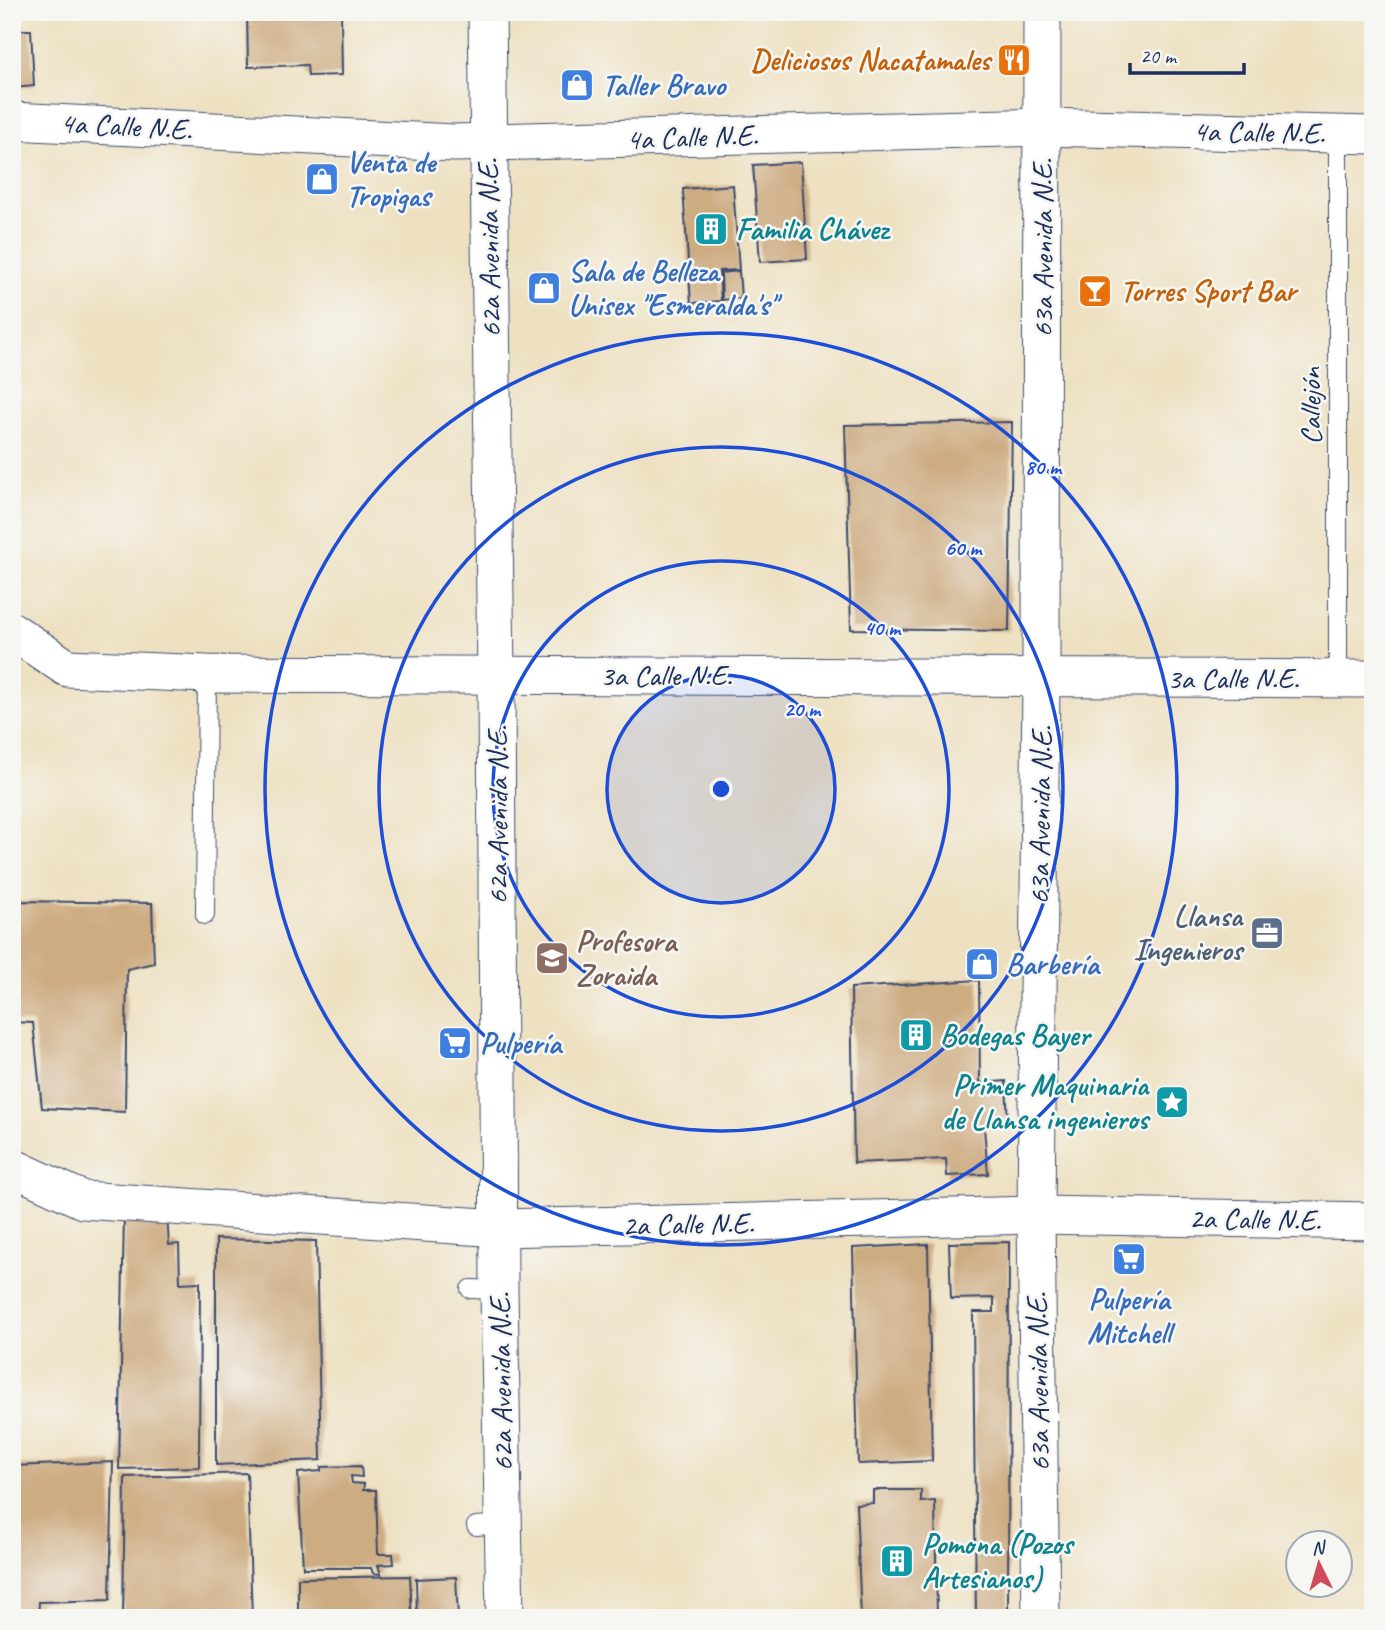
<svg xmlns="http://www.w3.org/2000/svg" width="1385" height="1630" font-family="Caveat,sans-serif">
<rect width="100%" height="100%" fill="#f6f6f2"/>
<filter id="ink" filterUnits="userSpaceOnUse"><feTurbulence type="fractalNoise" baseFrequency=".0143" numOctaves="2"/><feDisplacementMap in="SourceGraphic" scale="14" xChannelSelector="R" yChannelSelector="G"/><feConvolveMatrix kernelMatrix="1 2 1 2 8 2 1 2 1" color-interpolation-filters="sRGB"/></filter>
<filter id="wash" filterUnits="userSpaceOnUse"><feTurbulence type="fractalNoise" baseFrequency=".00686" numOctaves="4" result="noise"/><feDisplacementMap in="SourceGraphic" scale="28" xChannelSelector="R" yChannelSelector="G"/><feGaussianBlur stdDeviation="1.57" result="paint"/><feColorMatrix in="noise" values="0 0 0 0 0 0 0 0 0 0 0 0 0 0 0 0 0 1.4 0 .05"/><feComposite in="paint" operator="in"/></filter>
<g filter="url(#wash)">
<rect width="100%" height="100%" fill="#eee1c2"/>
<g id="blocks">
<g fill="#cdac82">
<path d="M247,12h94l1,63 -34,1 -1,-11 -59,2z"/>
<path d="M12,30h19l3,56 -22,2z"/>
<path d="M801,162l6,97 -47,3 -7,-97z"/>
<path d="M733,185l6,85 -20,1 2,30 -30,2 -8,-114z"/>
<path d="M739,271l2,27 -19,2 -1,-27z"/>
<path d="M1012,422l-3,209 -158,-2 -6,-204z"/>
<path d="M12,901l140,2 2,60 -27,6 -2,143 -83,-4 -9,-85 -21,-1z"/>
<path d="M979,980l1,103 26,-2 2,44 -24,2 4,47 -41,2 -1,-17 -92,4 -3,-175z"/>
<path d="M124,1215l43,1 2,29 10,-1 1,39 20,-1 -1,185 -80,2z"/>
<path d="M216,1239l100,2 5,219 -105,5z"/>
<path d="M1009,1242l-1,376h-32l-3,-306h21v-14l-43,1 -2,-56z"/>
<path d="M928,1244l4,217 -74,3 -5,-216z"/>
<path d="M113,1462l-3,138 -71,2 -1,16h-26v-152z"/>
<path d="M361,1466l1,11 -11,-1 1,7 12,1 -1,6h13l2,64h15l1,10 -16,1 3,9 -8,-1 -2,-5h-68l-5,-95 23,-2v-4z"/>
<path d="M247,1473l5,145h-129l2,-141z"/>
<path d="M873,1490h48v12l14,-1 2,117h-76l-5,-114 17,-1z"/>
<path d="M410,1576l2,42h-114v-40z"/>
<path d="M456,1577l2,41h-41l-1,-39z"/>
</g>
</g>
</g>
<g filter="url(#ink)">
<use href="#blocks" fill-opacity="0" stroke="#3b4a6d" stroke-width="2"/>
<g fill="none" stroke-linecap="round" stroke-linejoin="round">
<g stroke="#3b4a6d" stroke-width="20">
<g id="service">
<path d="M1338,134v545"/>
<path d="M205,915l2,-241"/>
<path d="M470,1289l29,1"/>
<path d="M476,1526l28,-2"/>
</g>
</g>
<g stroke="#3b4a6d" stroke-width="39">
<g id="minor">
<path d="M487,12l9,662 3,616 6,328"/>
<path d="M12,121l442,22 588,-16 331,8"/>
<path d="M12,631l55,37 140,6 1166,5"/>
<path d="M12,1167l71,33 416,28 537,-13 337,6"/>
<path d="M1041,1618l-5,-403 5,-537 1,-666"/>
</g>
</g>
<use href="#service" stroke="#fff" stroke-width="18"/>
<use href="#minor" stroke="#fff" stroke-width="37"/>
</g>
</g>
<circle cx="721" cy="789" r="114" fill="#1d4ed8" fill-opacity=".12"/>
<g fill="none" stroke="#1d4ed8" stroke-width="3.5">
<circle cx="721" cy="789" r="114"/>
<circle cx="721" cy="789" r="228"/>
<circle cx="721" cy="789" r="342"/>
<circle cx="721" cy="789" r="456"/>
</g>
<defs>
<g id="restaurant-square" transform="scale(1.75)"><rect x="-9" y="-9" width="18" height="18" rx="4" fill="#e8710a" stroke="#f6f6f2"/><path d="M-5-6h1v4h1v-4h1v4h1v-4h1v5L-1.5 .5V6h-2V.5L-5-1ZM5-6V6H3V1.5H1.5Q1.5-4 5-6Z" fill="#fff"/></g>
<g id="shop-square" transform="scale(1.75)"><rect x="-9" y="-9" width="18" height="18" rx="4" fill="#3f7fe0" stroke="#f6f6f2"/><path d="M-5-2.5h2.3a2.7 3.5 0 0 1 5.4 0H5L5.5 6h-11ZM-1.5-2.5h3a1.5 2.3 0 0 0-3 0Z" fill="#fff"/></g>
<g id="building-square" transform="scale(1.75)"><rect x="-9" y="-9" width="18" height="18" rx="4" fill="#0f9aa8" stroke="#f6f6f2"/><path d="M-4-6H4V6H1V3H-1V6H-4ZM-2.5-4.3h1.7v1.8h-1.7ZM.8-4.3h1.7v1.8H.8ZM-2.5-1h1.7V.8h-1.7ZM.8-1h1.7V.8H.8Z" fill="#fff"/></g>
<g id="bar-square" transform="scale(1.75)"><rect x="-9" y="-9" width="18" height="18" rx="4" fill="#e8710a" stroke="#f6f6f2"/><path d="M-6-5H6L.8 .8V4.5H3.5V6h-7V4.5H-.8V.8Z" fill="#fff"/></g>
<g id="office-square" transform="scale(1.75)"><rect x="-9" y="-9" width="18" height="18" rx="4" fill="#5c6f8a" stroke="#f6f6f2"/><path d="M-6-3h4V-5.5h4V-3h4V5H-6ZM-1-4.5V-3h2v-1.5ZM-6 0V1H6V0Z" fill="#fff"/></g>
<g id="school-square" transform="scale(1.75)"><rect x="-9" y="-9" width="18" height="18" rx="4" fill="#8d6e63" stroke="#f6f6f2"/><path d="M0-5L7-2L0 1L-7-2ZM-4 1L0 2.5L4 1V4Q0 6-4 4Z" fill="#fff"/></g>
<g id="supermarket-square" transform="scale(1.75)"><rect x="-9" y="-9" width="18" height="18" rx="4" fill="#3f7fe0" stroke="#f6f6f2"/><path d="M-6-5.5h2.5l.6 2H6L4.5 2H-2.5L-4.4-4H-6ZM-1.5 3.2a1.3 1.3 0 1 0 .1 0ZM3 3.2a1.3 1.3 0 1 0 .1 0Z" fill="#fff"/></g>
<g id="sight-square" transform="scale(1.75)"><rect x="-9" y="-9" width="18" height="18" rx="4" fill="#0f9aa8" stroke="#f6f6f2"/><path d="M0-6L1.8-2.2L6-1.7L2.9 1.2L3.7 5.4L0 3.3L-3.7 5.4L-2.9 1.2L-6-1.7L-1.8-2.2Z" fill="#fff"/></g>
</defs>
<g fill-rule="evenodd">
<use href="#restaurant-square" x="1014" y="60"/>
<use href="#shop-square" x="577" y="85"/>
<use href="#shop-square" x="322" y="179"/>
<use href="#building-square" x="711" y="229"/>
<use href="#shop-square" x="544" y="288"/>
<use href="#bar-square" x="1095" y="291"/>
<use href="#office-square" x="1267" y="933"/>
<use href="#school-square" x="552" y="958"/>
<use href="#shop-square" x="982" y="964"/>
<use href="#building-square" x="916" y="1035"/>
<use href="#supermarket-square" x="455" y="1043"/>
<use href="#sight-square" x="1172" y="1102"/>
<use href="#supermarket-square" x="1129" y="1259"/>
<use href="#building-square" x="897" y="1561"/>
</g>
<g text-anchor="middle" stroke-width="5" stroke-linejoin="round" paint-order="stroke">
<g font-size="30" font-weight="bold" fill="#c56008" stroke="#f6f6f2" text-anchor="end">
<text x="990" y="70">Deliciosos Nacatamales</text>
<text x="1120" y="301" text-anchor="start">Torres Sport Bar</text>
</g>
<g font-size="30" font-weight="bold" fill="#366cbe" stroke="#f6f6f2" text-anchor="start">
<text x="602" y="95">Taller Bravo</text>
<text x="346" y="172">Venta de<tspan x="346" dy="34">Tropigas</tspan></text>
<text x="568" y="281">Sala de Belleza<tspan x="568" dy="34">Unisex "Esmeralda's"</tspan></text>
<text x="1006" y="974">Barbería</text>
<text x="480" y="1053">Pulpería</text>
<text x="1129" y="1309" text-anchor="middle">Pulpería<tspan x="1129" dy="34">Mitchell</tspan></text>
</g>
<g font-size="30" fill="#1b2f5e" stroke="#f6f6f2">
<text transform="translate(126 126) rotate(3)" y="10">4a Calle N.E.</text>
<text transform="translate(1259 132) rotate(1)" y="10">4a Calle N.E.</text>
<text transform="translate(692 137) rotate(-2)" y="10">4a Calle N.E.</text>
<text transform="translate(489 248) rotate(-91)" y="10">62a Avenida N.E.</text>
<text transform="translate(1042 248) rotate(-90)" y="10">63a Avenida N.E.</text>
<text transform="translate(1310 406) rotate(-90)" y="10">Callejón</text>
<text x="666" y="685">3a Calle N.E.</text>
<text x="1233" y="688">3a Calle N.E.</text>
<text transform="translate(497 815) rotate(-90)" y="10">62a Avenida N.E.</text>
<text transform="translate(1040 815) rotate(-89)" y="10">63a Avenida N.E.</text>
<text transform="translate(1255 1219) rotate(1)" y="10">2a Calle N.E.</text>
<text transform="translate(688 1224) rotate(-1)" y="10">2a Calle N.E.</text>
<text transform="translate(501 1382) rotate(-91)" y="10">62a Avenida N.E.</text>
<text transform="translate(1038 1382) rotate(-91)" y="10">63a Avenida N.E.</text>
</g>
<g font-size="30" font-weight="bold" fill="#0d838f" stroke="#f6f6f2" text-anchor="start">
<text x="736" y="239">Familia Chávez</text>
<text x="940" y="1045">Bodegas Bayer</text>
<text x="1148" y="1095" text-anchor="end">Primer Maquinaria<tspan x="1148" dy="34">de Llansa ingenieros</tspan></text>
<text x="922" y="1554">Pomona (Pozos<tspan x="922" dy="34">Artesianos)</tspan></text>
</g>
<g font-size="30" font-weight="bold" fill="#4e5e75" stroke="#f6f6f2" text-anchor="end">
<text x="1242" y="926">Llansa<tspan x="1242" dy="34">Ingenieros</tspan></text>
</g>
<g font-size="30" font-weight="bold" fill="#785e54" stroke="#f6f6f2" text-anchor="start">
<text x="576" y="951">Profesora<tspan x="576" dy="34">Zoraida</tspan></text>
</g>
</g>
<circle cx="721" cy="789" r="10" fill="#1d4ed8" stroke="#f6f6f2" stroke-width="3.5"/>
<g font-size="21" text-anchor="middle" font-weight="bold" fill="#1d4ed8" stroke="#f6f6f2" stroke-width="5" stroke-linejoin="round" paint-order="stroke">
<text x="1043" y="474">80 m</text>
<text x="963" y="555">60 m</text>
<text x="882" y="635">40 m</text>
<text x="802" y="716">20 m</text>
</g>
<rect width="1385" height="1630" fill="none" stroke="#f6f6f2" stroke-width="42"/>
<g transform="translate(1319 1564) rotate(355)"><circle r="33" fill="#f6f6f2" stroke="#9ea6b7" stroke-width="2"/>
<path d="M0-5L12 26L0 18L-12 26Z" fill="#d1495b"/>
<text y="-10" font-size="19" font-weight="bold" text-anchor="middle" fill="#1b2f5e">N</text>
</g>
<path d="M1130 63v10h114v-10" fill="none" stroke="#1b2f5e" stroke-width="3.5"/>
<text x="1140" y="63" font-size="21" fill="#1b2f5e" stroke="#f6f6f2" stroke-width="5" paint-order="stroke">20 m</text>
</svg>
